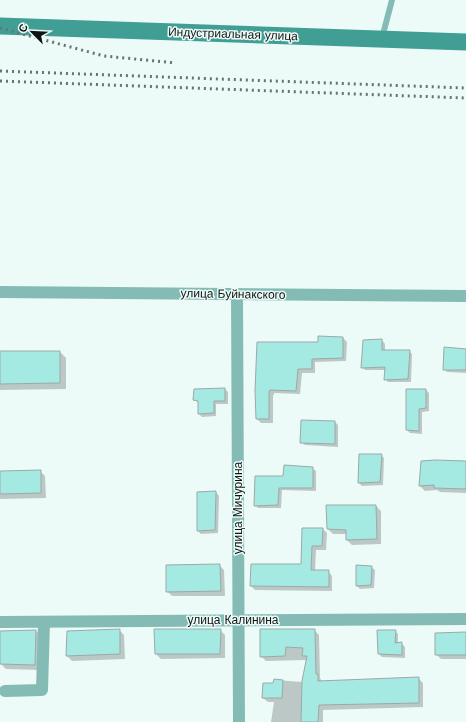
<svg xmlns="http://www.w3.org/2000/svg" width="466" height="722" font-family="'Work Sans',sans-serif">
<rect width="100%" height="100%" fill="#ecfbf8"/>
<g fill="#0003">
<path d="M343,338l4,4 -1,19 -31,1v11h-13l-2,21 -26,-1v2h-1v28h-12l-4,-4 -1,-28 63,-48z"/>
<path d="M382,340l3,4v7h24l3,3 -1,28h-23l-3,-3v-9h-20l-3,-3 2,-26z"/>
<path d="M466,350v23l-19,-1 -3,-3z"/>
<path d="M0,352h60l6,6v31l-66,1z"/>
<path d="M225,389l3,3v12h-12v12l-14,1 -3,-3v-11l-5,-4z"/>
<path d="M426,390l3,3v18l-7,1v22l-12,-1 -3,-3z"/>
<path d="M335,422l3,3v22l-33,-2 -4,-3z"/>
<path d="M381,455l3,3 -1,27 -21,1 -3,-3z"/>
<path d="M466,462v31l-26,-1 -3,-2 -12,1 -5,-5z"/>
<path d="M312,468l4,3v20l-34,-1 -1,18h-23l-3,-3 29,-28z"/>
<path d="M40,471l5,5 1,22 -46,1v-27z"/>
<path d="M216,492l3,4 -1,37 -17,1 -3,-3z"/>
<path d="M376,506l5,5v33l-29,1 -5,-5v-6h-14l-5,-5z"/>
<path d="M303,529h20l4,4 -1,17h-10l-1,21h13l4,5v15l-77,-1 -4,-4 51,-21z"/>
<path d="M219,565l5,5 1,26h-53l-5,-5z"/>
<path d="M371,567l4,3 -1,18 -14,1 -3,-3z"/>
<path d="M119,630l5,5 1,24 -53,2 -5,-5z"/>
<path d="M220,630l5,5v23l-64,1 -5,-5z"/>
<path d="M314,630l5,5 1,43 2,4 96,-4 5,5v24l-100,3v12h-52l3,-20h-6l-5,-4 11,-14 1,-4 28,2 4,-22 -41,1 -5,-5z"/>
<path d="M36,631l5,5 -1,34 -34,-1 -5,-5v-32z"/>
<path d="M395,631l3,3v10l3,-1 4,4v11l-23,-1 -3,-3z"/>
<path d="M466,633v26h-25l-5,-5z"/>
</g>
<g fill="#a4eae2" stroke="#9ca9a7">
<path d="M318,336l25,1v21l-31,1v10h-14l-2,22 -26,-1v1h-1v28h-13l-1,-28 2,-49h61z"/>
<path d="M382,339v11h28l-2,29 -24,1 1,-13 -24,1 2,-28z"/>
<path d="M444,347l22,2v21h-23z"/>
<path d="M0,351h60v32l-60,1z"/>
<path d="M225,388v13h-11v12l-16,1v-13l-5,-1 1,-11z"/>
<path d="M406,389h20v19l-7,1v22l-13,-1z"/>
<path d="M301,420l34,1v23l-35,-1z"/>
<path d="M359,454h23l-2,28 -22,1z"/>
<path d="M435,460l31,1v28l-32,-1v-3l-15,1 2,-25z"/>
<path d="M284,465l29,2v21h-34l-1,17 -24,1 1,-30h28z"/>
<path d="M41,470v23l-41,1v-23z"/>
<path d="M216,491l-1,39 -18,1v-39z"/>
<path d="M326,505h50l1,34 -31,1v-10l-19,-1z"/>
<path d="M302,528h21l-1,18h-10l-1,24h18v17l-79,-1 1,-22h50z"/>
<path d="M220,564l1,27 -55,1v-27z"/>
<path d="M356,565l16,1 -1,19 -15,1z"/>
<path d="M120,629v25l-54,2 1,-25z"/>
<path d="M154,629h67l-1,25h-65z"/>
<path d="M260,629h55l1,45h2v7l101,-4v26l-100,2 -1,17h-17l1,-41 5,-25h-5l1,-8 -17,-1 -1,9 -25,1z"/>
<path d="M36,630l-1,35 -35,-1v-33z"/>
<path d="M377,630h19l-1,13 7,-1v13l-24,-1z"/>
<path d="M466,632v23h-31v-22z"/>
<path d="M274,679l9,1 -1,18h-20l1,-15h10z"/>
</g>
<g fill="none" stroke-linecap="round" stroke-linejoin="round">
<path stroke="#84bcb5" stroke-width="6" d="M382,38l10,-38"/>
<g stroke="#84bcb5" stroke-width="12">
<path d="M0,292l466,4"/>
<path d="M237,294l2,428"/>
<path d="M0,622l466,-3"/>
<path d="M5,691l37,-1 2,-68"/>
</g>
<path stroke="#409e95" stroke-width="17" d="M0,26l466,16"/>
<g stroke="#697270" stroke-width="3" stroke-dasharray="2 4" stroke-linecap="butt">
<path d="M0,28l104,28 72,7"/>
<path d="M0,71l466,17"/>
<path d="M0,81l466,17"/>
</g>
</g>
<g text-anchor="middle" stroke-width="3" stroke-linejoin="round" paint-order="stroke">
<g font-size="12" fill="#101514" stroke="#ecfbf8">
<text transform="translate(233 34) rotate(2)" y="4">Индустриальная улица</text>
<text transform="translate(233 294) rotate(1)" y="4">улица Буйнакского</text>
<text transform="translate(238 508) rotate(-90)" y="4">улица Мичурина</text>
<text x="233" y="624">улица Калинина</text>
</g>
</g>
<g transform="translate(32 32) rotate(294)" stroke="#ecfbf8" stroke-width="3" paint-order="stroke">
<path d="M0-3L7 15L0 10L-7 15Z" fill="#101514"/>
<text y="-6" font-size="11" font-weight="bold" text-anchor="middle" fill="#101514">С</text>
</g>
</svg>
